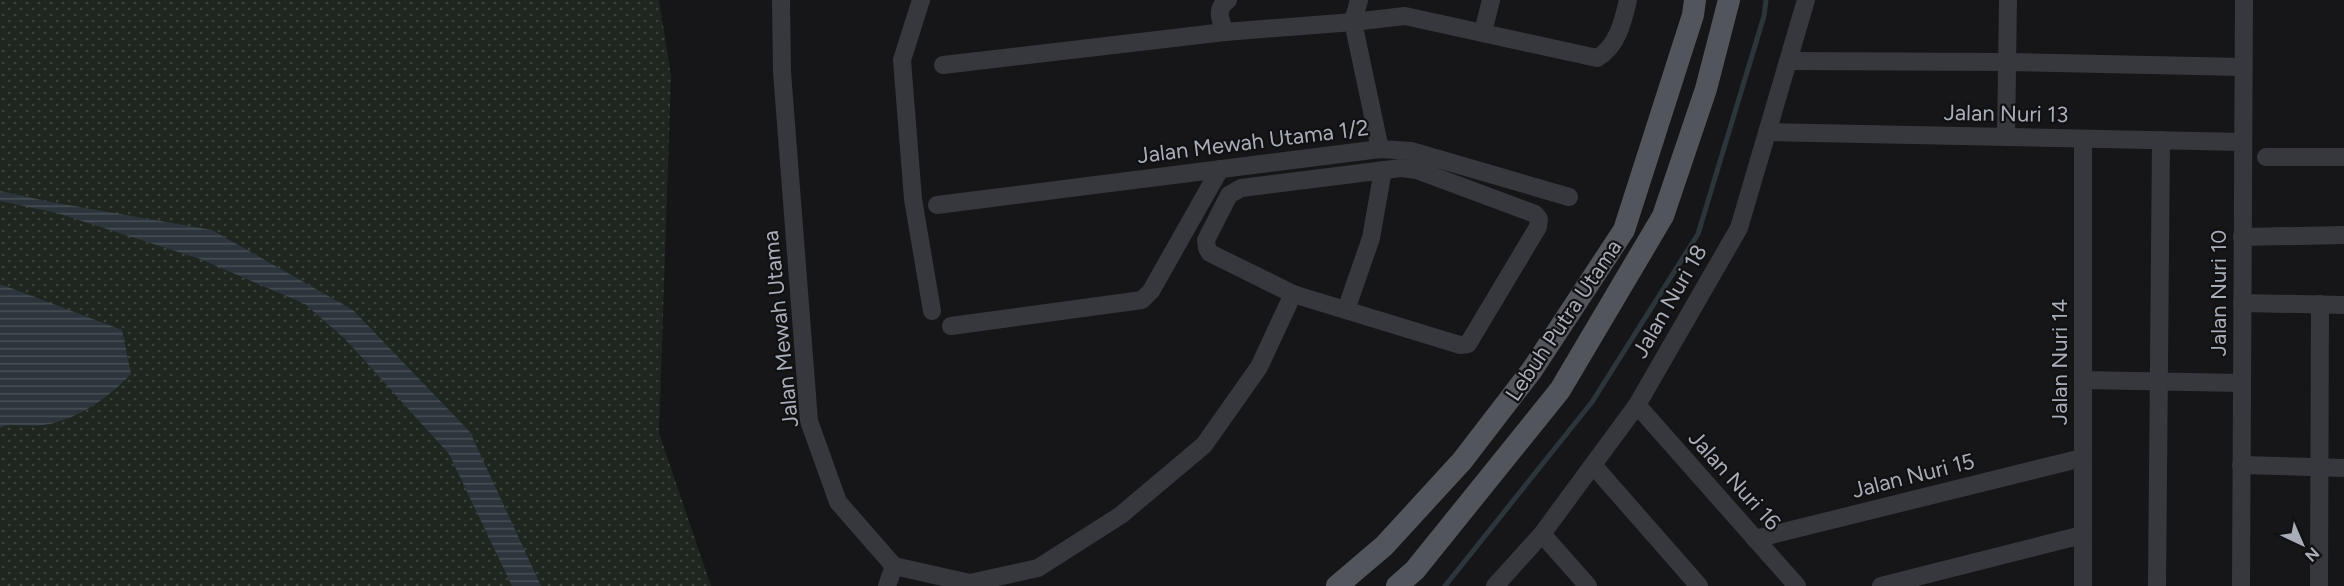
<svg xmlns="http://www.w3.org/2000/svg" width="2344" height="586" font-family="Figtree,sans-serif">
<defs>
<pattern id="grass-dots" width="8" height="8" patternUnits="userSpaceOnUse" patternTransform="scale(1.5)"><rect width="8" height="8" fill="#1e261f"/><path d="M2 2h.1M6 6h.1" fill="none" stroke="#3c433d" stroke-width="1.8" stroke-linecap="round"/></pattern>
<pattern id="water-rules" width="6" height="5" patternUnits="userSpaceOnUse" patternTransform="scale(1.5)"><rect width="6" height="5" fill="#2c353c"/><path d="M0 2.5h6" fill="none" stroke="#485056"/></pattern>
</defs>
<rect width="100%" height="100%" fill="#161618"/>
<path fill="url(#grass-dots)" d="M0,0h659l12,76 -12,357 52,153h-711z"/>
<g fill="url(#water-rules)">
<path d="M0,191l51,11 161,28 141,80 117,122 71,154h-29l-63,-132 -104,-115 -40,-35 -105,-45 -143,-46 -57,-12z"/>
<path d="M0,284l122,46 9,44c-21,22 -47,41 -77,49 -15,4 -32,2 -47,2l-7,3z"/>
</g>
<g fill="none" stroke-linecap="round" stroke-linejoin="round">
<path stroke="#2c353c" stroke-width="5" d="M1445,586l147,-184 106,-168 66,-218 2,-16"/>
<g stroke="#37383d" stroke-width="18">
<path d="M781,0l1,72 27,349 29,81 56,64 76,17 68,-15 83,-53 83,-70 55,-78 34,-73"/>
<path d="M921,0l-19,60 11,139 19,112"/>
<path d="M1359,0l-6,22 27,127"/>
<path d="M1225,32c-5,-13 -10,-23 3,-32"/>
<path d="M1483,32l8,-32"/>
<path d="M1788,61l219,1 236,5"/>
<path d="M943,65l282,-33 128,-10 52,-6 192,42c20,-11 26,-36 31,-58"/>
<path d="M1767,132l476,10"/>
<path d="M2006,137l2,-137"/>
<path d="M2083,139v447"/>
<path d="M2266,157h78"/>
<path d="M1401,168l16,2 118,44 4,5 -1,8 -70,117 -8,1 -167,-51 -83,-41 -3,-5 -1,-8 23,-45 12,-7z"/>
<path d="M937,205l443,-56 31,2 158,46"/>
<path d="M2242,237l102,-2"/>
<path d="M2242,303l102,2"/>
<path d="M1346,310l25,-72 12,-68"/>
<path d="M951,326l191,-26 9,-9 69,-122"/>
<path d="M2083,380l159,3"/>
<path d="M1637,405l160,181"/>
<path d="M1593,465l106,121"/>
<path d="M2241,465l103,3"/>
<path d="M1542,534l46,52"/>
<path d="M1755,539l327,-81"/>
<path d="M887,586l7,-20"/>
<path d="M1495,586l47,-52 95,-129 102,-177 67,-228"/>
<path d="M1881,586l201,-51"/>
<path d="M2157,586l4,-446"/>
<path d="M2241,586l3,-586"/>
<path d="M2319,586l1,-282"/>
</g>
<g stroke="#53555c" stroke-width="22">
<path d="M1337,586l47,-40 78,-85 70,-91 92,-140 69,-215 2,-15"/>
<path d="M1397,586l18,-16 145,-180 103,-174 43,-127 23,-89"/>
</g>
</g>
<g text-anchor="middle" stroke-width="4.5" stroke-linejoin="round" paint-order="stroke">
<g font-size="22" fill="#a8adb8" stroke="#111113">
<text transform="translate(2006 113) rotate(1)" y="8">Jalan Nuri 13</text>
<text transform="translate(1253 141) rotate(-7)" y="8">Jalan Mewah Utama 1/2</text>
<text transform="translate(2218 293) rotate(-90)" y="8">Jalan Nuri 10</text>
<text transform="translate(1669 301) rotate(-60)" y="8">Jalan Nuri 18</text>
<text transform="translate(1563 320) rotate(-56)" y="8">Lebuh Putra Utama</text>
<text transform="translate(780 329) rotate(-96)" y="8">Jalan Mewah Utama</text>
<text transform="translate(2059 362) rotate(-90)" y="8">Jalan Nuri 14</text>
<text transform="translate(1913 475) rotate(-14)" y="8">Jalan Nuri 15</text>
<text transform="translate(1735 480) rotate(48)" y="8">Jalan Nuri 16</text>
</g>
</g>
<g transform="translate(2302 544) rotate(136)" stroke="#111113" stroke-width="4.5" paint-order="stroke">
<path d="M0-4.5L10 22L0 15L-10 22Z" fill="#a8adb8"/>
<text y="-9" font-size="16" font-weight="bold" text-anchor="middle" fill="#a8adb8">N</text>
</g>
</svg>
